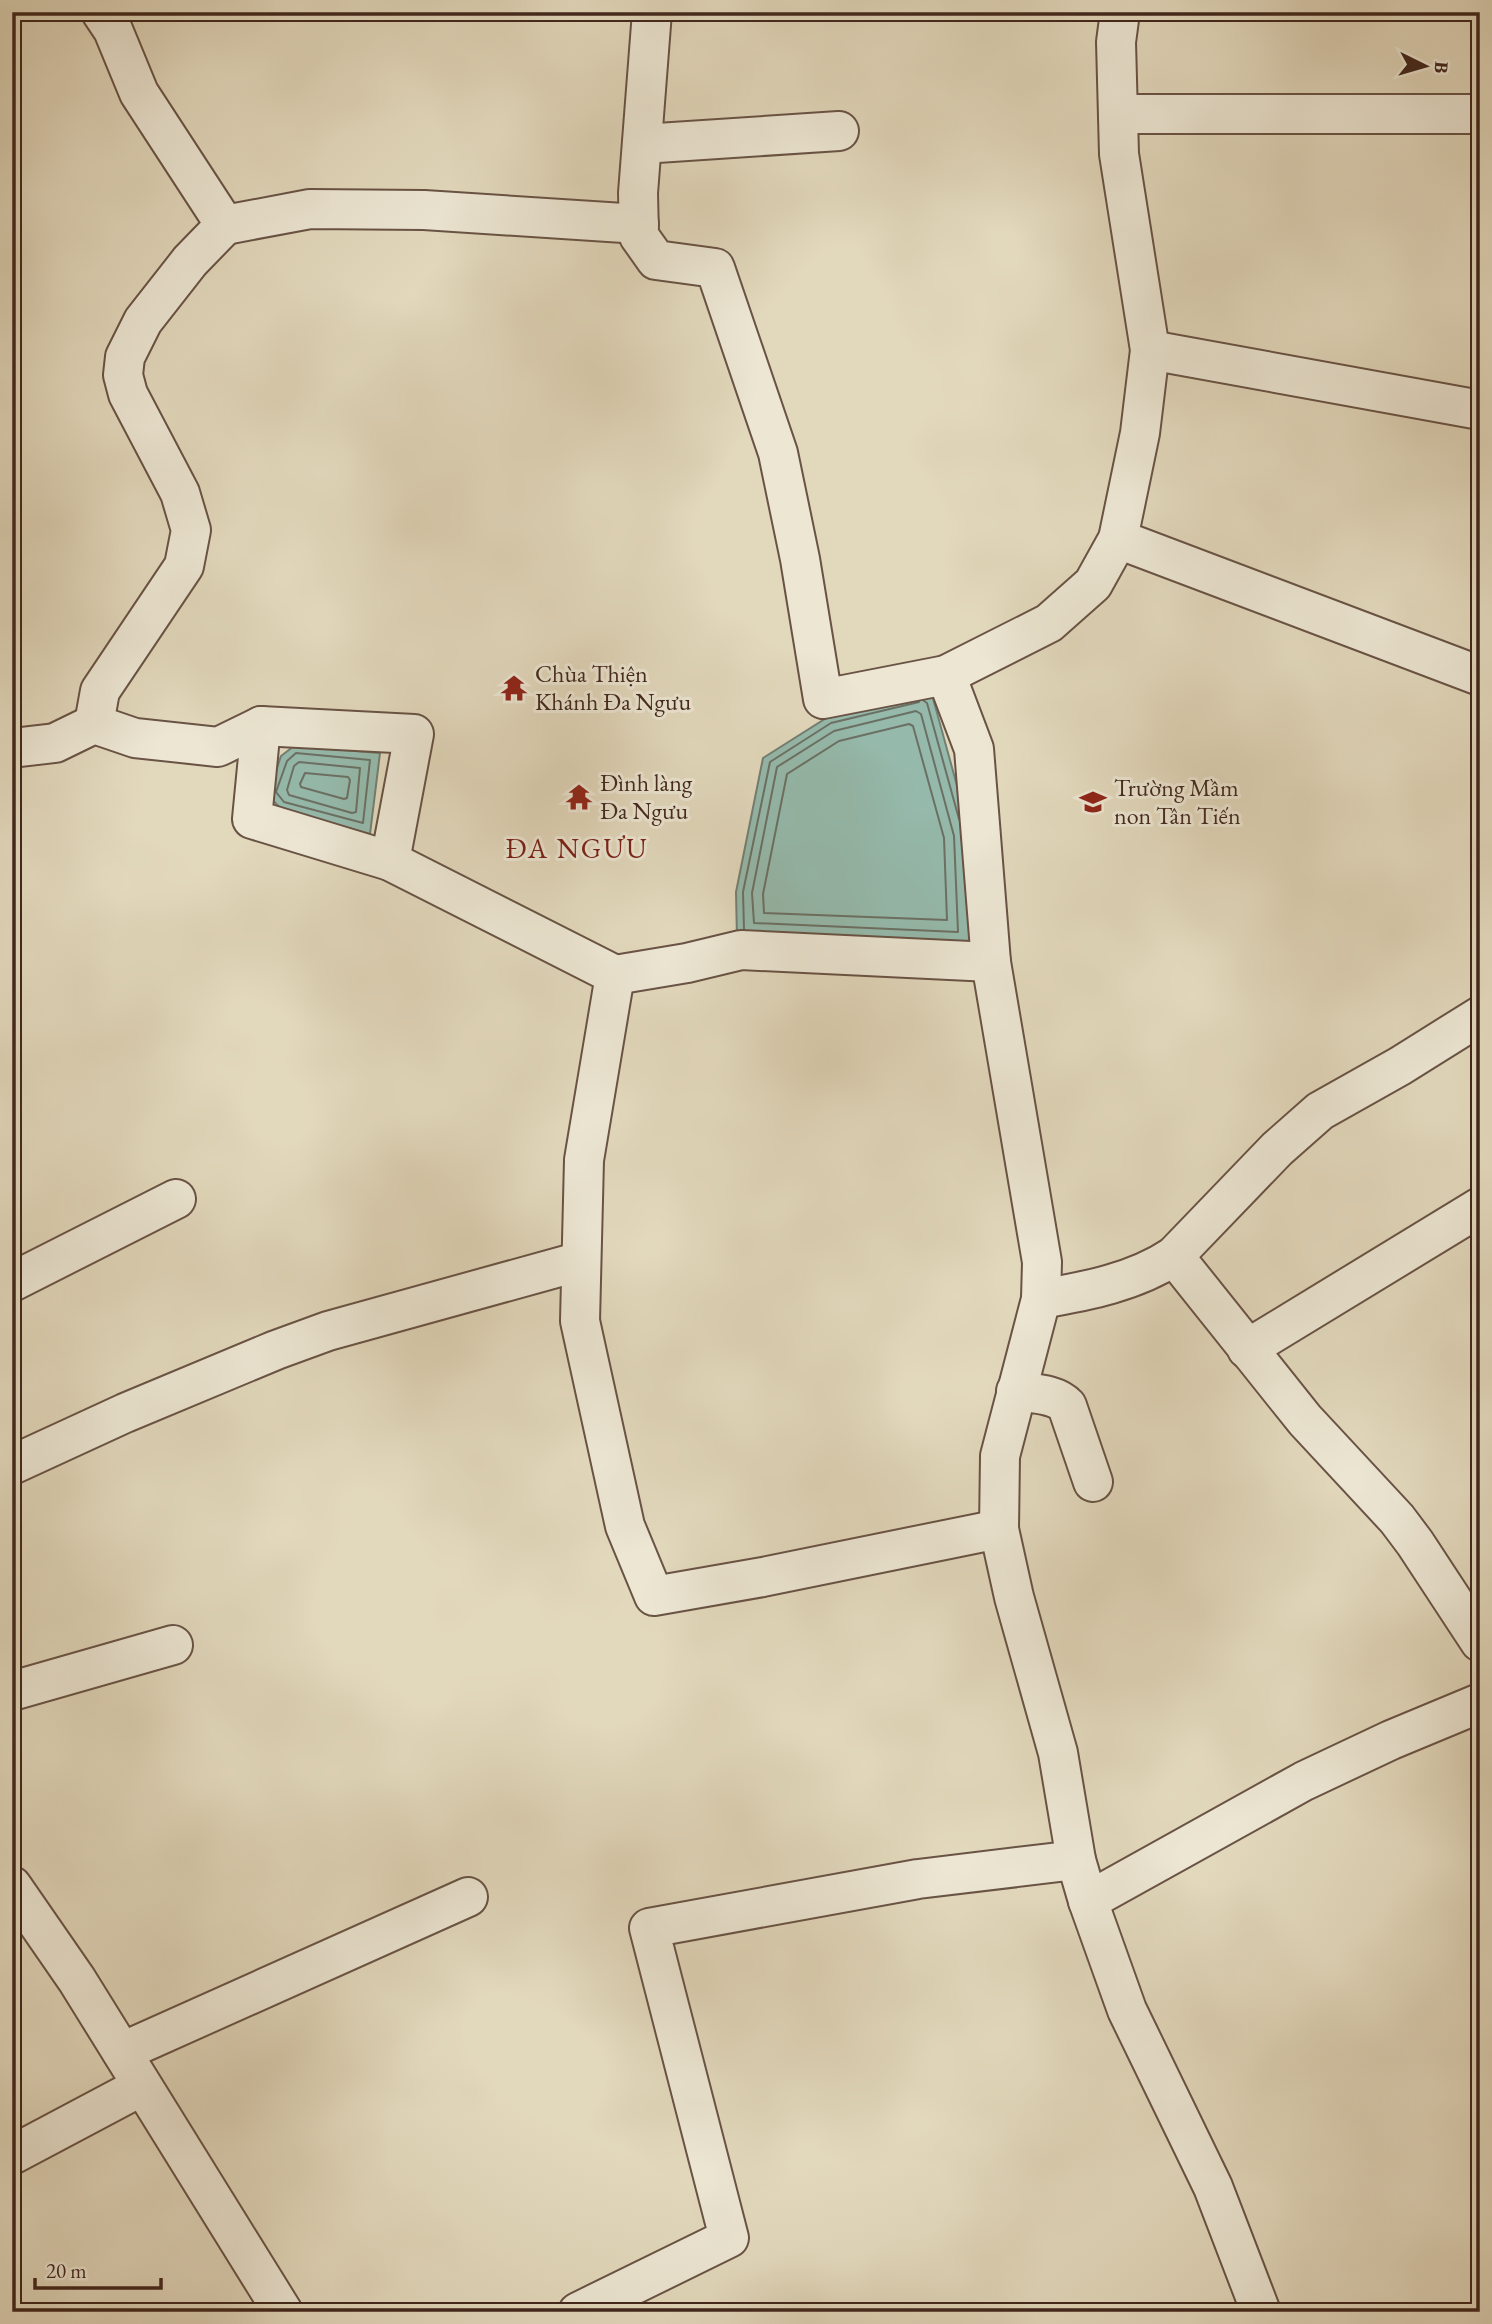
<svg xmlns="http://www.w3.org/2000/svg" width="1492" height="2324" font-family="'EB Garamond',serif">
<rect width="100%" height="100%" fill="#e2d8bc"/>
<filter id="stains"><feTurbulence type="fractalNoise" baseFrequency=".00286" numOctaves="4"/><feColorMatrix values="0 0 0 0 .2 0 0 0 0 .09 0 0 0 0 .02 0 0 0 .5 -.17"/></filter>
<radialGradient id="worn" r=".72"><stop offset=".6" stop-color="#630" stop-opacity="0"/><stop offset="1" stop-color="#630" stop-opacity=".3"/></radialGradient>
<g fill="#95baac" stroke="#737f73" stroke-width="2">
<path d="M931,691l39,142 6,117 -239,-11 -1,-47 27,-134 65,-41z"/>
<path d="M294,746l86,7 -10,81 -89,-25 -13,-14 13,-39z"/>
</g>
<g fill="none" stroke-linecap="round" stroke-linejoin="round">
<g stroke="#6b7064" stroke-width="2">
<path d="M924,701l3,2 32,116"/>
<path d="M916,711l5,3 33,122 4,96 -204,-9 -2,-30 25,-126 57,-36z"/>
<path d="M909,724l4,2 31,112 3,82 -183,-7 -1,-19 24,-120 52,-33z"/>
<path d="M296,753l74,7 -7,63 -79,-21 -8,-10 11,-31z"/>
<path d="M299,762l61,6 -4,44 -4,1 -63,-18 -2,-5 7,-24z"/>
<path d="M305,773l43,4 2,3 -3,18 -3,1 -43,-12 -1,-3z"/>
<path d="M744,929l-1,-37 27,-130 61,-39 88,-21"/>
</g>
<g stroke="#695345" stroke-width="42">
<g id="minor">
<path d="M101,12l12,18 26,63 86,132 85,-16 114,1 215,14"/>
<path d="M652,12l-14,181 1,43 17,24 59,8 63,185 22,106 23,140 123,-24 103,-52 44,-39 25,-45 22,-106 10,-83 -31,-196 -3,-112 4,-30"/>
<path d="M1118,114h362"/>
<path d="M642,144l197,-13"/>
<path d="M1150,350l330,60"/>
<path d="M1118,539l362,137"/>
<path d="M946,675l28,74 17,213 51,300 -1,37 -41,157 -1,73 15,68 44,156 18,107 12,41 39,109 86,177 48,125"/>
<path d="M94,724l6,-33 84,-125 7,-36 -11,-37 -52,-99 -5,-19 2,-18 18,-36 47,-60 35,-36"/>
<path d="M261,726l-9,93 138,42 225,114 72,-12 54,-13 250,12"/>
<path d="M12,748l43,-5 39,-19 41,14 83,9 43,-21 153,8 -24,127"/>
<path d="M615,975l-31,185 -4,161 45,205 29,70 109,-19 236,-48"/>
<path d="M1174,1256l131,164 92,99 18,24 65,99"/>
<path d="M12,1282l164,-83"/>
<path d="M1041,1299c46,-8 94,-17 133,-43l103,-107 43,-38 80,-45 80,-50"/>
<path d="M1247,1349l233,-142"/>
<path d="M1016,1391c16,3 39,2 51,15l26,76"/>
<path d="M12,1465l113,-52 151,-63 52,-19 253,-70"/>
<path d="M12,1691l161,-46"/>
<path d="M12,1886l65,94 206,332"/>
<path d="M1088,1901l216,-120 87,-41 89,-37"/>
<path d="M122,2052l346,-155"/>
<path d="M12,2155l130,-69"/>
<path d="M578,2312l151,-74 -80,-310 269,-49 158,-19"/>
</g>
</g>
<use href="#minor" stroke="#ece6d3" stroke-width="38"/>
</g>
<defs>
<g id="temple-bare" transform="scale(2.1)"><path d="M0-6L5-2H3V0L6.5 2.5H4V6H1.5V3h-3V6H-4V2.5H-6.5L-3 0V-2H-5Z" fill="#8f2418" stroke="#ece6d3" stroke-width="2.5" paint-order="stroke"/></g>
<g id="school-bare" transform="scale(2.1)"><path d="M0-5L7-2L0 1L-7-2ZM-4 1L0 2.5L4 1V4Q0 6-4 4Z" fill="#8f2418" stroke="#ece6d3" stroke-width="2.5" paint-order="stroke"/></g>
</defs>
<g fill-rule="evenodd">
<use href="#temple-bare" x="514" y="688"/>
<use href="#temple-bare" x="579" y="797"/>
<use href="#school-bare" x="1093" y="802"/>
</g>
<g text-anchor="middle" stroke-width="6" stroke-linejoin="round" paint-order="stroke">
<g font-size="24" fill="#41271d" stroke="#ece6d3" text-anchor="start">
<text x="535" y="682">Chùa Thiện<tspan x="535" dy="28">Khánh Đa Ngưu</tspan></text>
<text x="600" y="791">Đình làng<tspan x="600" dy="28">Đa Ngưu</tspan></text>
<text x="1114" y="796">Trường Mầm<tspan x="1114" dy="28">non Tân Tiến</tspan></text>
</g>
<g font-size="28" letter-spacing="2" fill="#7a1f14" stroke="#ece6d3">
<text x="577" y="858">ĐA NGƯU</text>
</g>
</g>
<rect width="1492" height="2324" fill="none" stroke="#e2d8bc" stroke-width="42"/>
<rect x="14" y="14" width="1464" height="2296" fill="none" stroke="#41271d" stroke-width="3.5"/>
<rect x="21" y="21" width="1450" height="2282" fill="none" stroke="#41271d" stroke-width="2"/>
<g transform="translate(1425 66) rotate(95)" stroke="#ece6d3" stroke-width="5" paint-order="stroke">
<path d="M0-5L12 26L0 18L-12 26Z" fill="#41271d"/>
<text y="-10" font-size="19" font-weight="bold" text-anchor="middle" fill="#41271d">B</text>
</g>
<path d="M35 2278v10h126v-10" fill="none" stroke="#41271d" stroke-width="3.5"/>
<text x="46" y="2278" font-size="21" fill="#41271d" stroke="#ece6d3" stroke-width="5" paint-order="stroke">20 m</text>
<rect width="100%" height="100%" filter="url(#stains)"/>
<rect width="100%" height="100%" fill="url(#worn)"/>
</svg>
